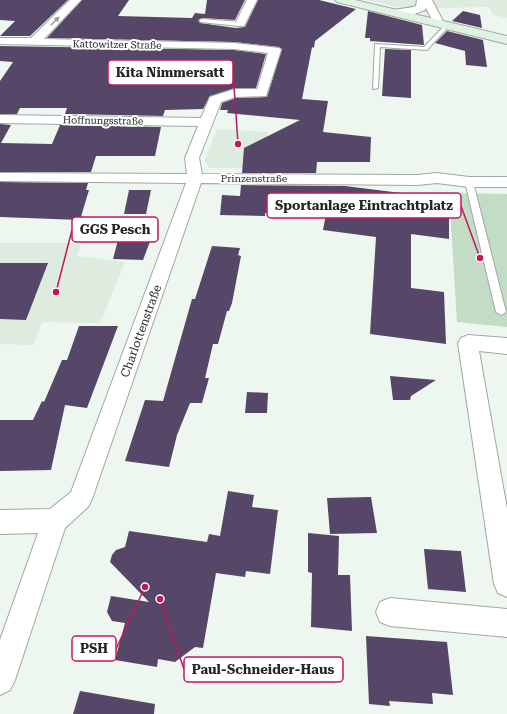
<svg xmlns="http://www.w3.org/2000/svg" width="507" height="714" font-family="'Roboto Serif',serif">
<rect width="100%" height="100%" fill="#eef7ef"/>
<g fill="#ddecdf">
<path d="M366,0h141v18l-14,-3 -4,-8 -51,1 4,9z"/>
<path d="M217,129l51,3 -6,23v13h-52l-6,-7z"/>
<path d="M0,243h81l-4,13 48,6 -25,61 -58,-1 -9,23 -33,-1z"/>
</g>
<path fill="#c2dcc5" d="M449,193l58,1v133l-50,-5z"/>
<g fill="#564667">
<path d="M0,0h68l-38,36h-30l15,-15 -15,-1z"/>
<path d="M82,0h47l-11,16 74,2 3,-5 10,1 2,-14h38l-10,20 -33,-2 -4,2 2,3 36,5 9,-1 13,-27h61l37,9 -41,32 -1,7 -2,-1 -10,52 26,2 -5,31 48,5 -1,25h-53l-1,11h-74l2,-25 56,-28 -73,-7 1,-3h-8l2,-7 14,-5 31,-1 15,-48 -3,-2 -45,-5 -187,-4z"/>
<path d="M368,11l54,14 2,20 -54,-4v-3h-5z"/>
<path d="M463,11l17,4 2,13 -30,-7z"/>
<path d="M447,31l36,9 4,27 -21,-2 -1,-14 -30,-8z"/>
<path d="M0,46l234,4 32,4 -10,34h-21l-25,8 -7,13 -38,1 -2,6 -98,-2 2,-6h-47l-3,6h-17v-33l13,-19 -13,-1z"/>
<path d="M385,49l26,1v48l-29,-2z"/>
<path d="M0,124l11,1 -10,18 51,1 8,-19 101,2 -6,29h-59l-5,16h-91z"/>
<path d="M0,182l88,1 -2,7h3l-9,30 -80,-3z"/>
<path d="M241,185l104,1 104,13v40l-38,-5v54l33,4 2,52 -76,-10 6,-97 -53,-7 3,-16 -61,-1v3l-45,-1 2,-20 18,1z"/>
<path d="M129,190h22l-5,24h-22z"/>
<path d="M119,236l32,3 -8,21 -30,-1z"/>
<path d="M212,246l28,2 -2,7 3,1 -9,47 -3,8h-2l-9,33h-5l-8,34h4l-7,25h-12l-13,32 -8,32 -44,-6 20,-61 18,1 29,-102h3z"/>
<path d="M0,263h48l-22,57 -26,-1z"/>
<path d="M79,326h39l-31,82 -22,-3 -14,65 -51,1v-51h33l9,-19 2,1 18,-42h5z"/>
<path d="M390,376l46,4 -25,16 -1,4h-17z"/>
<path d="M247,392l21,1 -1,20h-22z"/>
<path d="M228,491l26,4 -2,12 26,3 -8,64 -24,-3 -1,6 -29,-4 -13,75 -8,-1 -20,15 -17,-3 -1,8 -42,-7 10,-37 -13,-2 -5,-9 4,-16 38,6 -39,-40 2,-7 4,-5 9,-3 4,-16 78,11 2,-8 11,2z"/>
<path d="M371,497l6,36 -47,1 -3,-36z"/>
<path d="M308,533l31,3 -1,39h12l2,56 -41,-4 1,-54 -4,-1z"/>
<path d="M424,549l37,2 5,41 -38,-3z"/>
<path d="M366,636l81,6 6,53 -21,-2 1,11 -44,-3 1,5 -21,-2z"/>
<path d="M80,691l75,13 -1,10h-81z"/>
</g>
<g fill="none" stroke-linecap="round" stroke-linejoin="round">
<g stroke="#a0a8a1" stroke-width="2">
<g id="lane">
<path d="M202,19l38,3 3,2 -3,2 -40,-4v-2z"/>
<path d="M447,23l3,2 -1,1 -22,24 -47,-3 -2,41 -5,1 2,-45 49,3z"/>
<path d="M466,180h6l1,2 33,130 -5,3 -5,-3 -31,-130z"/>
</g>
</g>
<g stroke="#a0a8a1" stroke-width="2">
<g id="street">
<path d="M70,0h11l-37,39 190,4 45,5 2,2 -15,46 -30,1 -15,5 -22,56 3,16 215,1 20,-2 32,4h38v10h-38l-32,-4 -20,2 -216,-2 -109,316 -4,8 -23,21 -50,152 -5,10 -10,5v-55l38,-107 -38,1v-24l50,-1 21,-17 115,-309 -186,-2v-8l187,1 -2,-16 13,-32 -198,-3v-8l201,3 9,-21 25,-8h22l11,-36 -34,-4 -234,-5v-6h31z"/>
<path d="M247,0h10l-13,26h-8l-1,-2z"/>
<path d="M417,0h15l12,23 -1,2h-8l-9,-17 -1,2c-10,4 -29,11 -37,2 3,-3 20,-3 28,-6z"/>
<path d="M468,335l39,3v16l-28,-3 28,158v88l-9,-4 -4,-9 -36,-241 3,-5z"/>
<path d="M390,598l117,11v28l-117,-11 -10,-4 -4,-10 4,-10z"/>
</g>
</g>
<g stroke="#a0a8a1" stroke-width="2">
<path id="secondary" d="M335,0h20l152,36v8l-170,-42z"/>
</g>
<use href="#lane" fill="#fff" fill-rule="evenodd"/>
<use href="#street" fill="#fff" fill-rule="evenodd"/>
<use href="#secondary" fill="#e1f2e4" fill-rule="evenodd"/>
</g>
<defs><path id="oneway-solid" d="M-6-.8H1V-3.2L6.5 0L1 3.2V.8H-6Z"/></defs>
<use fill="#9c9e9c" href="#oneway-solid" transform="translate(55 21) rotate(-45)"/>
<g text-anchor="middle" stroke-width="4" stroke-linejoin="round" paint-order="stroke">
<g font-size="10" fill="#232724" stroke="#fff">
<text transform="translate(117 44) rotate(1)" y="4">Kattowitzer Straße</text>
<text transform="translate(103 120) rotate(1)" y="4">Hoffnungsstraße</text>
<text x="254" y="182">Prinzenstraße</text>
</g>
<g font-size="12" fill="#232724" stroke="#fff">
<text transform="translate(141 331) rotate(-70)" y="4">Charlottenstraße</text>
</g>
</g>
<path fill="none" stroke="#c2185b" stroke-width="1.5" d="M238 144L233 72M480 258L461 206M56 292L72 230M145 587L116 649M160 599L184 669"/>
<g fill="#c2185b" stroke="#fff" stroke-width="1.5">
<circle cx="238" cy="144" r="4"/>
<circle cx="480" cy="258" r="4"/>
<circle cx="56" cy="292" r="4"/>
<circle cx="145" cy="587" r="4"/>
<circle cx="160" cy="599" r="4"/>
</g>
<g fill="#fff" stroke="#c2185b" stroke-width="1.5">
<rect x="108" y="60" width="125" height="25" rx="4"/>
<rect x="267" y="193" width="194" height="25" rx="4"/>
<rect x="72" y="217" width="86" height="25" rx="4"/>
<rect x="72" y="636" width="44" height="25" rx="4"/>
<rect x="184" y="657" width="159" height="25" rx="4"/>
</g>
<g font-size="13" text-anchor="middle" font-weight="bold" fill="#232724">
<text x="170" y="77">Kita Nimmersatt</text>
<text x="364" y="210">Sportanlage Eintrachtplatz</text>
<text x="115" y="234">GGS Pesch</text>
<text x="94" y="653">PSH</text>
<text x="263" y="674">Paul-Schneider-Haus</text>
</g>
</svg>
